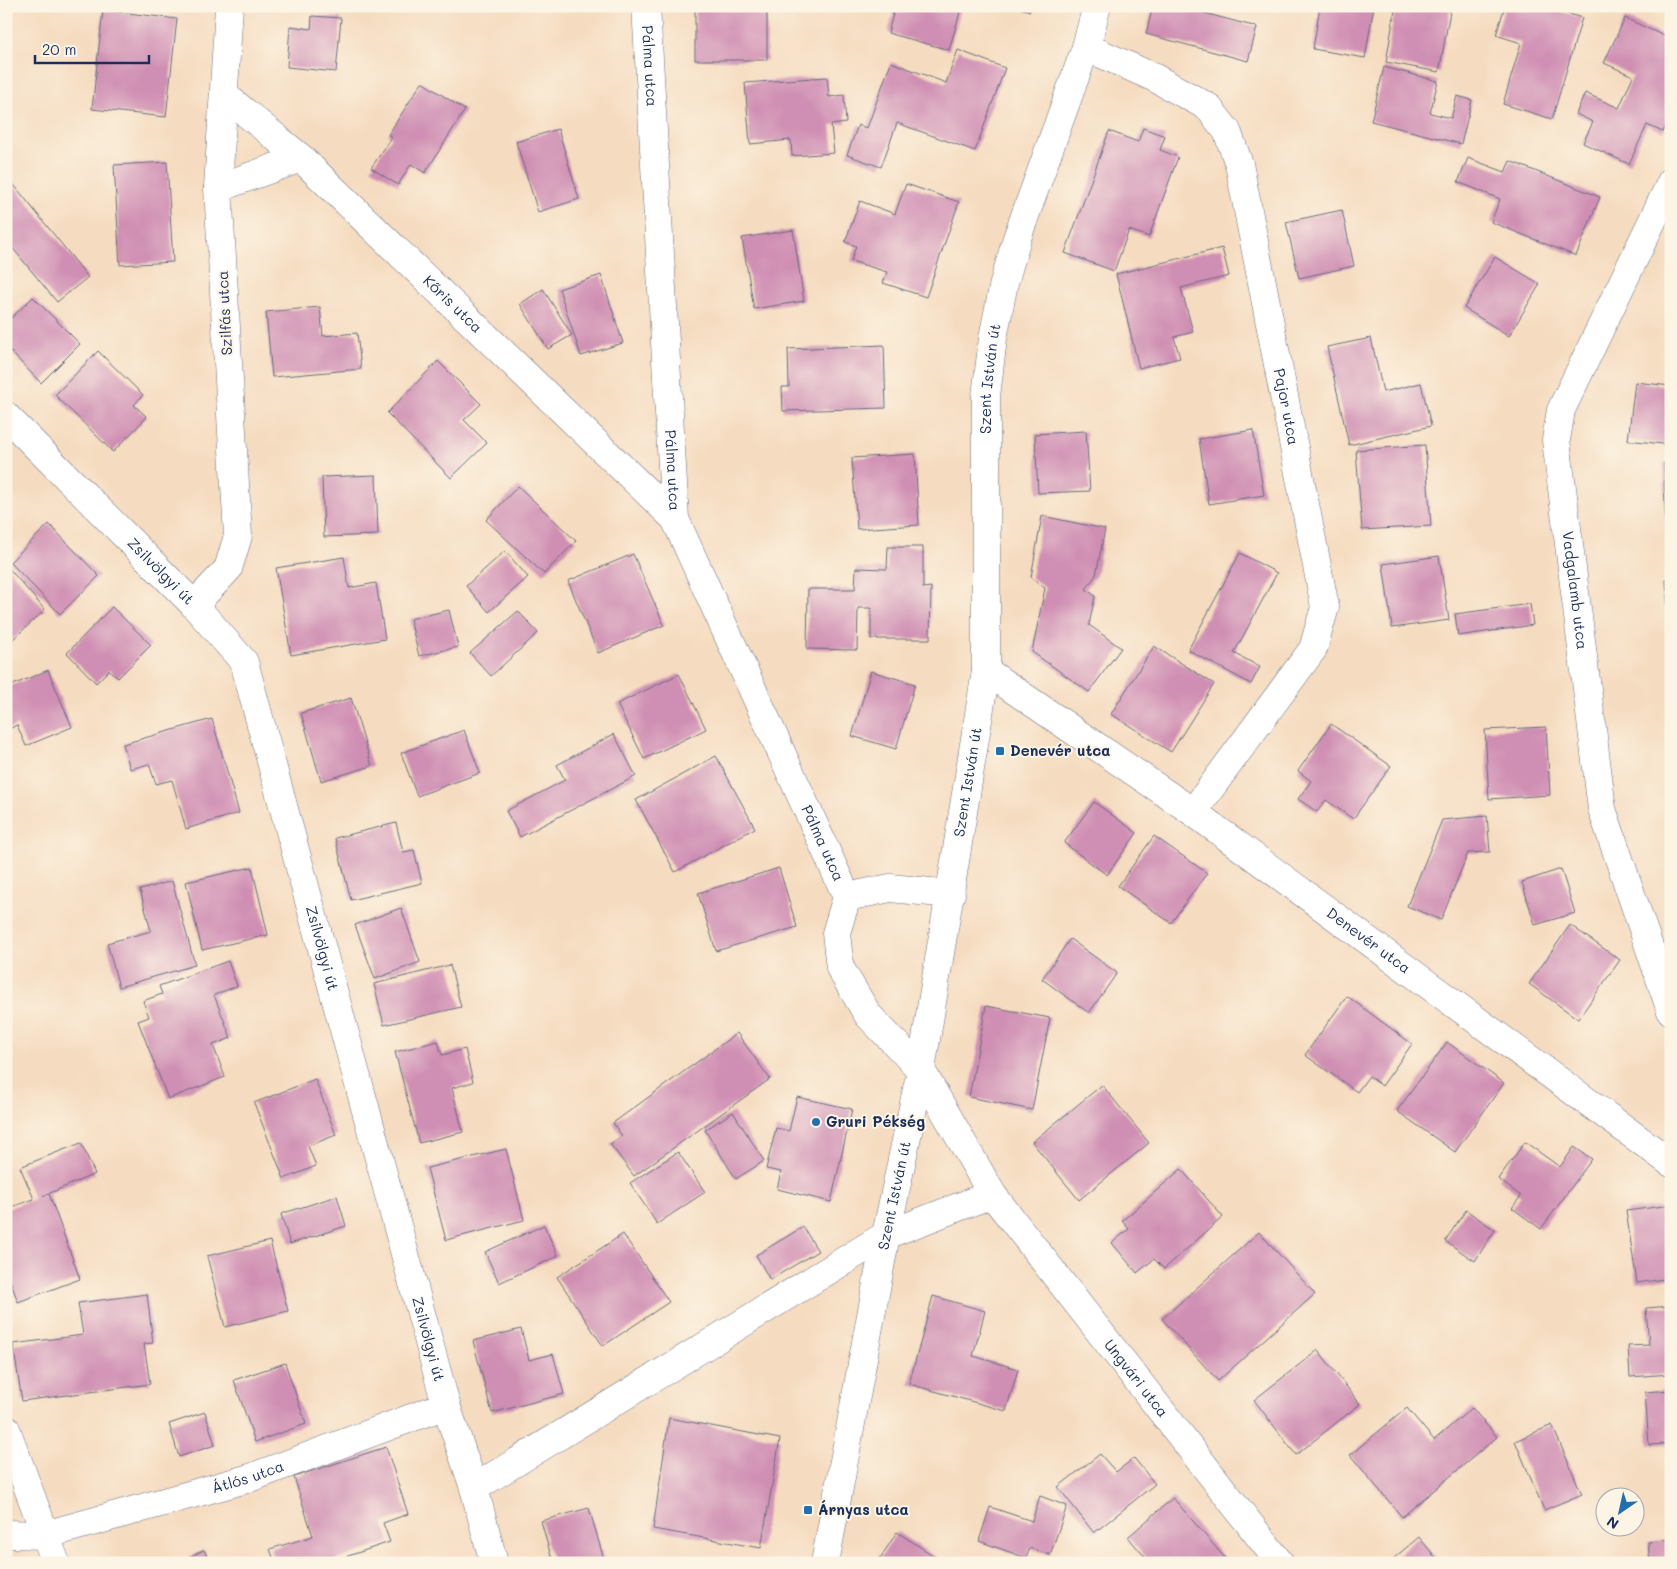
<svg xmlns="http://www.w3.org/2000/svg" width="1677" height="1569" font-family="Mali,sans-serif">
<rect width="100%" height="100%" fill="#fcf5e5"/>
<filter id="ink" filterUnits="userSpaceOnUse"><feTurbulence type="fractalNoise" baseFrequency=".02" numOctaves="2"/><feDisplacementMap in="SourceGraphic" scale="10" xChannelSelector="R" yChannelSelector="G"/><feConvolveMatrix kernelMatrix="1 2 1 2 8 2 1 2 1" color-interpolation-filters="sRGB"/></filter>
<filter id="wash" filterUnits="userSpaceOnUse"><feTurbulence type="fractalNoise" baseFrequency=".0096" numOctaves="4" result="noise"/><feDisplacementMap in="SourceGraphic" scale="20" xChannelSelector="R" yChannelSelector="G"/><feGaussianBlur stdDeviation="1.12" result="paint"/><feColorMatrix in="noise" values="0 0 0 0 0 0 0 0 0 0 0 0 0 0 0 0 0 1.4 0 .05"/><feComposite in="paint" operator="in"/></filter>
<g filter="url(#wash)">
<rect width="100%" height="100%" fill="#f5dbbf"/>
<g id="blocks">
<g fill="#cf8eb3">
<rect x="695" y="6" width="72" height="54"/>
<path d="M895,6h57l9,3 -12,41 -61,-17z"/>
<path d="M1014,6h17l-1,5z"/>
<path d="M1153,6h48l-1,6 57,15 -9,34 -102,-27z"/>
<path d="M1320,6h54l-9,52 -52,-9z"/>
<path d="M1379,6h72l-12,66 -53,-10 9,-52z"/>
<path d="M1505,6h38l39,12 -30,101 -49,-15 18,-61 -25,-8z"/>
<path d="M103,10l74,9 -11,98 -74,-8z"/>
<path d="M312,16l29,2 -5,54 -49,-5 3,-41 21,3z"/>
<path d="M1625,18l46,21v76l-8,17 -16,-7 -18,39 -46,-21 10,-21 -17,-8 9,-21 34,15 14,-32 -29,-13z"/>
<path d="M958,50l47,18 -30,83 -78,-28 -16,44 -34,-12 11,-30 9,3 24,-66 55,21z"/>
<path d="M1384,67l54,14 -8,32 21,5 6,-22 15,4 -11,44 -90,-23z"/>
<path d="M827,77l2,20 15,-2 2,28 -15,2 3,28 -42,3 -1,-16 -41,4 -5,-61z"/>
<path d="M422,82l43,28 -40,63 -14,-9 -13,21 -27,-17 21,-31 -4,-2z"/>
<path d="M1143,128l22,8 -5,14 18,7 -29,80 -20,-7 -15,41 -49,-18 44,-122 29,11z"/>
<path d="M558,129l21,70 -41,13 -22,-70z"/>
<path d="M1468,158l37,14 5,-11 90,36 -24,59 -85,-34 9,-23 -42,-17z"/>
<path d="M167,162l6,100 -53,3 -6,-100z"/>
<path d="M6,175l82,102 -31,25 -51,-62z"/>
<path d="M906,184l53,18 -33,95 -43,-14 4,-11 -36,-11 5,-15 -11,-4 15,-41 35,13z"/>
<path d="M1342,210l12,56 -55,12 -13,-56z"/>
<path d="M793,230l11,71 -50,8 -12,-71z"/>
<path d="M1222,248l7,28 -48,12 12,44 -19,5 6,21 -41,10 -23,-94z"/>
<path d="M1495,257l45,27 -31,52 -45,-28z"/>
<path d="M601,275l22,68 -42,13 -22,-67z"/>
<path d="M543,289l29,46 -24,14 -28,-45z"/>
<path d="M33,297l47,47 -39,39 -35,-36v-24z"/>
<path d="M320,307l3,29 34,-3 4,36 -89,8 -6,-65z"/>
<path d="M1371,338l12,54 38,-9 10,43 -82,19 -22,-98z"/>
<path d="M884,345l2,63 -103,3 -1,-24h7l-1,-38z"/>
<path d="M98,351l45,44 -9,10 13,12 -34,35 -58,-57z"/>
<path d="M438,361l43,43 -17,16 23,23 -36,35 -64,-65z"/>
<path d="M1635,382l36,4v59l-43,-5z"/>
<path d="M1253,430l11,65 -55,9 -10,-65z"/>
<path d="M1086,431l4,60 -52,2 -3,-59z"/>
<path d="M1425,445l6,81 -69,4 -6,-80z"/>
<path d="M915,454l4,71 -62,4 -5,-71z"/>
<path d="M1671,462v82h-5l-2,-81z"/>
<path d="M376,475l2,60 -54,2 -2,-60z"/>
<path d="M518,486l58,55 -32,33 -58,-54z"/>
<path d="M1042,516l63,13 -9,46 -10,14 9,7 -6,29 32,23 -32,44 -57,-40 13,-64 -14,-11z"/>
<path d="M49,524l50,52 -39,38 -50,-52z"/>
<path d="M888,547h35v41l8,-1 -1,52h-59v-31h-13l-1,42 -50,-1 1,-60h47l1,-21 31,1z"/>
<path d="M505,551l23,26 -39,35 -23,-26z"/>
<path d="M1240,553l37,20 -43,80 26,14 -9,17 -63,-34z"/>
<path d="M633,554l31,71 -66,28 -30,-72z"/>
<path d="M1439,556l10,64 -57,8 -9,-64z"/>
<path d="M344,557l5,31 27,-5 9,56 -94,16 -15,-87z"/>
<path d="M6,565l39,45 -33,30 -6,-7z"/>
<path d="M1666,579h5v56h-2z"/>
<path d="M1530,604l3,21 -75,11 -3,-22z"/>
<path d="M112,607l39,38 -33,33 -9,-8 -13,13 -29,-30z"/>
<path d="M449,610l9,37 -39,9 -9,-37z"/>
<path d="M518,611l20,22 -47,43 -21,-23z"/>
<path d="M1154,646l60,38 -43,68 -60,-38z"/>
<path d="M48,670l24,57 -46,19 -9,-21 -8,4 -3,-7v-34z"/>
<path d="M871,671l44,13 -19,65 -44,-13z"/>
<path d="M679,674l27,55 -62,30 -27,-55z"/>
<path d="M351,698l21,68 -51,15 -20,-68z"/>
<path d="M212,719l27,94 -53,16 -14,-49 -16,4 -7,-20 -19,5 -7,-25z"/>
<path d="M1331,724l60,42 -38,53 -27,-19 -9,12 -19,-13 13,-18 -13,-10z"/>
<path d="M1546,727l4,68 -61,4 -4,-69z"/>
<path d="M464,730l16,43 -63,23 -16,-43z"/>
<path d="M614,734l22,42 -116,61 -14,-26 59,-31 -8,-15z"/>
<path d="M716,756l39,72 -80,44 -39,-72z"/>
<path d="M1094,802l43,31 -30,42 -43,-32z"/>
<path d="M1487,816l3,36 -22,1 -27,67 -34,-14 35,-86z"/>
<path d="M396,823l7,29 11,-2 8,33 -71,17 -16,-62z"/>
<path d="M1154,836l53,37 -36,50 -53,-37z"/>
<path d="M252,867l16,68 -66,15 -16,-68z"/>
<path d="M779,868l18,59 -81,24 -18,-58z"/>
<path d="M1561,869l14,44 -40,12 -13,-43z"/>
<path d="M172,881l23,84 -76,22 -12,-44 44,-12 -11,-41z"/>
<path d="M401,908l19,54 -45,17 -20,-54z"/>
<path d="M1570,925l50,35 -42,59 -49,-35z"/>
<path d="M1070,939l47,34 -28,40 -47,-34z"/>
<path d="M228,961l9,25 -23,9 17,43 -18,7 12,32 -57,22 -30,-78 11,-4 -6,-16 19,-7 -3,-8z"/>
<path d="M450,965l11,42 -77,18 -10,-41z"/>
<path d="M1347,996l65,48 -30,42 -13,-10 -12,16 -52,-37z"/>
<path d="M986,1006l64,12 -18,92 -63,-13z"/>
<path d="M737,1033l33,46 -136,97 -24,-32 12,-8 -9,-13z"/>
<path d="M438,1041l4,14 23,-6 8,33 -21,6 11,44 -44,11 -24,-91z"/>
<path d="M1447,1042l57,41 -49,69 -58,-41z"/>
<path d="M315,1079l21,56 -28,11 8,20 -32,13 -30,-76z"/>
<path d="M1102,1085l47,58 -70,57 -47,-58z"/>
<path d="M797,1097l55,12 -21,93 -54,-13 4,-17 -15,-3 10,-41 13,3z"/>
<path d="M733,1112l31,49 -28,18 -31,-49z"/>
<path d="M1525,1142l35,25 14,-20 18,12 -51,70 -29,-21 9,-12 -23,-17z"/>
<path d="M81,1143l14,31 -52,22 6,-2 31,85 -62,23 -12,-33v-60l28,-10 -14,-32z"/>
<path d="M506,1149l18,71 -78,20 -19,-72z"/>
<path d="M678,1152l27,40 -48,32 -27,-41z"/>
<path d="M1181,1169l42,48 -59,52 -10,-10 -17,14 -25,-30 17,-14 -7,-8z"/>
<path d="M337,1196l9,30 -56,18 -9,-30z"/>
<path d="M1671,1205v73l-34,5 -11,-72z"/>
<path d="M1466,1210l29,20 -20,31 -30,-20z"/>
<path d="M544,1225l14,31 -59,27 -14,-31z"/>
<path d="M803,1227l15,24 -48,29 -14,-25z"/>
<path d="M1259,1232l56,62 -97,87 -56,-62z"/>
<path d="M623,1234l46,68 -66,44 -46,-69z"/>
<path d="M270,1241l18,70 -63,16 -18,-71z"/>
<path d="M147,1294l6,49 -9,1 6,40 -128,17 -9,-57 70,-9 -5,-32z"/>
<path d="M933,1296l52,15 -12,45 45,13 -12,42 -97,-27z"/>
<path d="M1671,1306v68l-41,3 -2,-31 21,-1 -3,-37z"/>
<path d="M521,1329l8,31 24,-6 11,40 -72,19 -19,-72z"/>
<path d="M1318,1350l42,54 -64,51 -42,-55z"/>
<path d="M285,1363l21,61 -51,18 -21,-62z"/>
<path d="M1671,1390v80h-2l-2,-26 -18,1 -4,-53z"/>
<path d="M1407,1408l27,32 38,-32 25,29 -95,80 -52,-62z"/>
<path d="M205,1412l10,33 -36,12 -10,-33z"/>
<path d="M669,1418l111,21 -19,109 -108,-19z"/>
<path d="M1552,1425l30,69 -38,16 -29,-69z"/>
<path d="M386,1447l22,67 -25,9 7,19 -63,21h-52l-5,-14 43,-13 -19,-59z"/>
<path d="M1100,1454l16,18 18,-14 21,26 -61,49 -36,-46z"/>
<path d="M1040,1496l27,10 -17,49 -20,-7 -4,10 -47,-17 11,-34 42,14z"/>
<path d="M1173,1498l52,60 -6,5h-69l-22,-26z"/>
<path d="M589,1508l16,55h-52l-12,-42z"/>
<path d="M897,1532l48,31h-62l-4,-3z"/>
<path d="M1419,1537l21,26h-52z"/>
<path d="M1671,1539v24h-21l-2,-21z"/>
<path d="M204,1550l6,13h-33z"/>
</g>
</g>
</g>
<g filter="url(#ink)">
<use href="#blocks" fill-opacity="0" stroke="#676b80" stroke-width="1"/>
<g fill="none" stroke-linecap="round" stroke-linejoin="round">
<g stroke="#676b80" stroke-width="29">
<g id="minor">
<path id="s1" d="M646,6l29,513 172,378 -11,36 4,35 28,47 53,55 71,124 288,369"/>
<path id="s2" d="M1086,47l69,31 53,29 19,24 12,33 86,443 -12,42 -120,163"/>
<path id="s3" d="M224,95l77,63 374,361"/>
<path id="s4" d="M1671,182l-110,228 -5,30 46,369 69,202"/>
<path d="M218,188l83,-30"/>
<path id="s5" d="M6,416l188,189 50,57 202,743 28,83 20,75"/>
<path d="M194,605l34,-36 10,-33 -20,-348 11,-182"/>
<path id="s6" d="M986,671l207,141 478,351"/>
<path d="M847,897l43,-9 61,6"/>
<path d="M6,1429l50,134"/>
<path d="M474,1488l412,-253 106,-41"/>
<path id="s7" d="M6,1534l39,1 205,-57 196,-73"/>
<path id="s8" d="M825,1563l61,-328 35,-165 65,-399v-275l7,-58 11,-55 13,-45 69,-191 11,-41"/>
</g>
</g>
<use href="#minor" stroke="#fff" stroke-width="28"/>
</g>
</g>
<g fill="#1f6fb2" stroke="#fcf5e5" stroke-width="2">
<rect x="995" y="746" width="10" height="10" rx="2.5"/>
<circle cx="816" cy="1122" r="5"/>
<rect x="803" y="1505" width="10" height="10" rx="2.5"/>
</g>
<g text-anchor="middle" stroke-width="4" stroke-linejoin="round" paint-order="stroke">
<g font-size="15" fill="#1b2f5e" stroke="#fcf5e5">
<text dy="5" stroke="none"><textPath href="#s1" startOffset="60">Pálma utca</textPath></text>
<text dy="5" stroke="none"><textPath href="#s3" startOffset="310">Kőris utca</textPath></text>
<text transform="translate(225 313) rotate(-93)" y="5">Szilfás utca</text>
<text dy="5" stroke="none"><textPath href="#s8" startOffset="1199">Szent István út</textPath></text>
<text dy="5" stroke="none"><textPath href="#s2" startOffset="449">Pajor utca</textPath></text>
<text dy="5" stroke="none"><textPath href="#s1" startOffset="465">Pálma utca</textPath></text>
<text dy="5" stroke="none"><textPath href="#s5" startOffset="219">Zsilvölgyi út</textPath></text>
<text dy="5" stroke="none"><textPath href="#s4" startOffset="435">Vadgalamb utca</textPath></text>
<text dy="5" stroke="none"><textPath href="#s8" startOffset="794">Szent István út</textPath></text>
<text dy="5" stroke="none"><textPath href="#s1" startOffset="870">Pálma utca</textPath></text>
<text dy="5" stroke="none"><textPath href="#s6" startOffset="468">Denevér utca</textPath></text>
<text dy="5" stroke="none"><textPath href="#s5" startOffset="639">Zsilvölgyi út</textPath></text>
<text dy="5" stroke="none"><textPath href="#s8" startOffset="374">Szent István út</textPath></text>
<text dy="5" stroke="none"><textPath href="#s5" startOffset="1044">Zsilvölgyi út</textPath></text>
<text dy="5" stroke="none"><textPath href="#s1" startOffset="1510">Ungvári utca</textPath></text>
<text dy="5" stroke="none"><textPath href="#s7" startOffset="250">Átlós utca</textPath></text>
</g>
<g font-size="15" font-weight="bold" fill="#1b2f5e" stroke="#fcf5e5" text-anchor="start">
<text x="1010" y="756">Denevér utca</text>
<text x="826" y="1127">Gruri Pékség</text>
<text x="818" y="1515">Árnyas utca</text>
</g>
</g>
<rect width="1677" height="1569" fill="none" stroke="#fcf5e5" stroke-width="25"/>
<g transform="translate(1620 1512) rotate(214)"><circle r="24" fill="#fcf5e5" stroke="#a2a6af"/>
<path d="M0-4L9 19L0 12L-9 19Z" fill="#1f6fb2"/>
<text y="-8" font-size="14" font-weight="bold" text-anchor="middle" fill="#1b2f5e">N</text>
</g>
<path d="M35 55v8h114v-8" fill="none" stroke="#1b2f5e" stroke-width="2.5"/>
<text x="42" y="55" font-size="15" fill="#1b2f5e" stroke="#fcf5e5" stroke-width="4" paint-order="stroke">20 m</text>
</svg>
